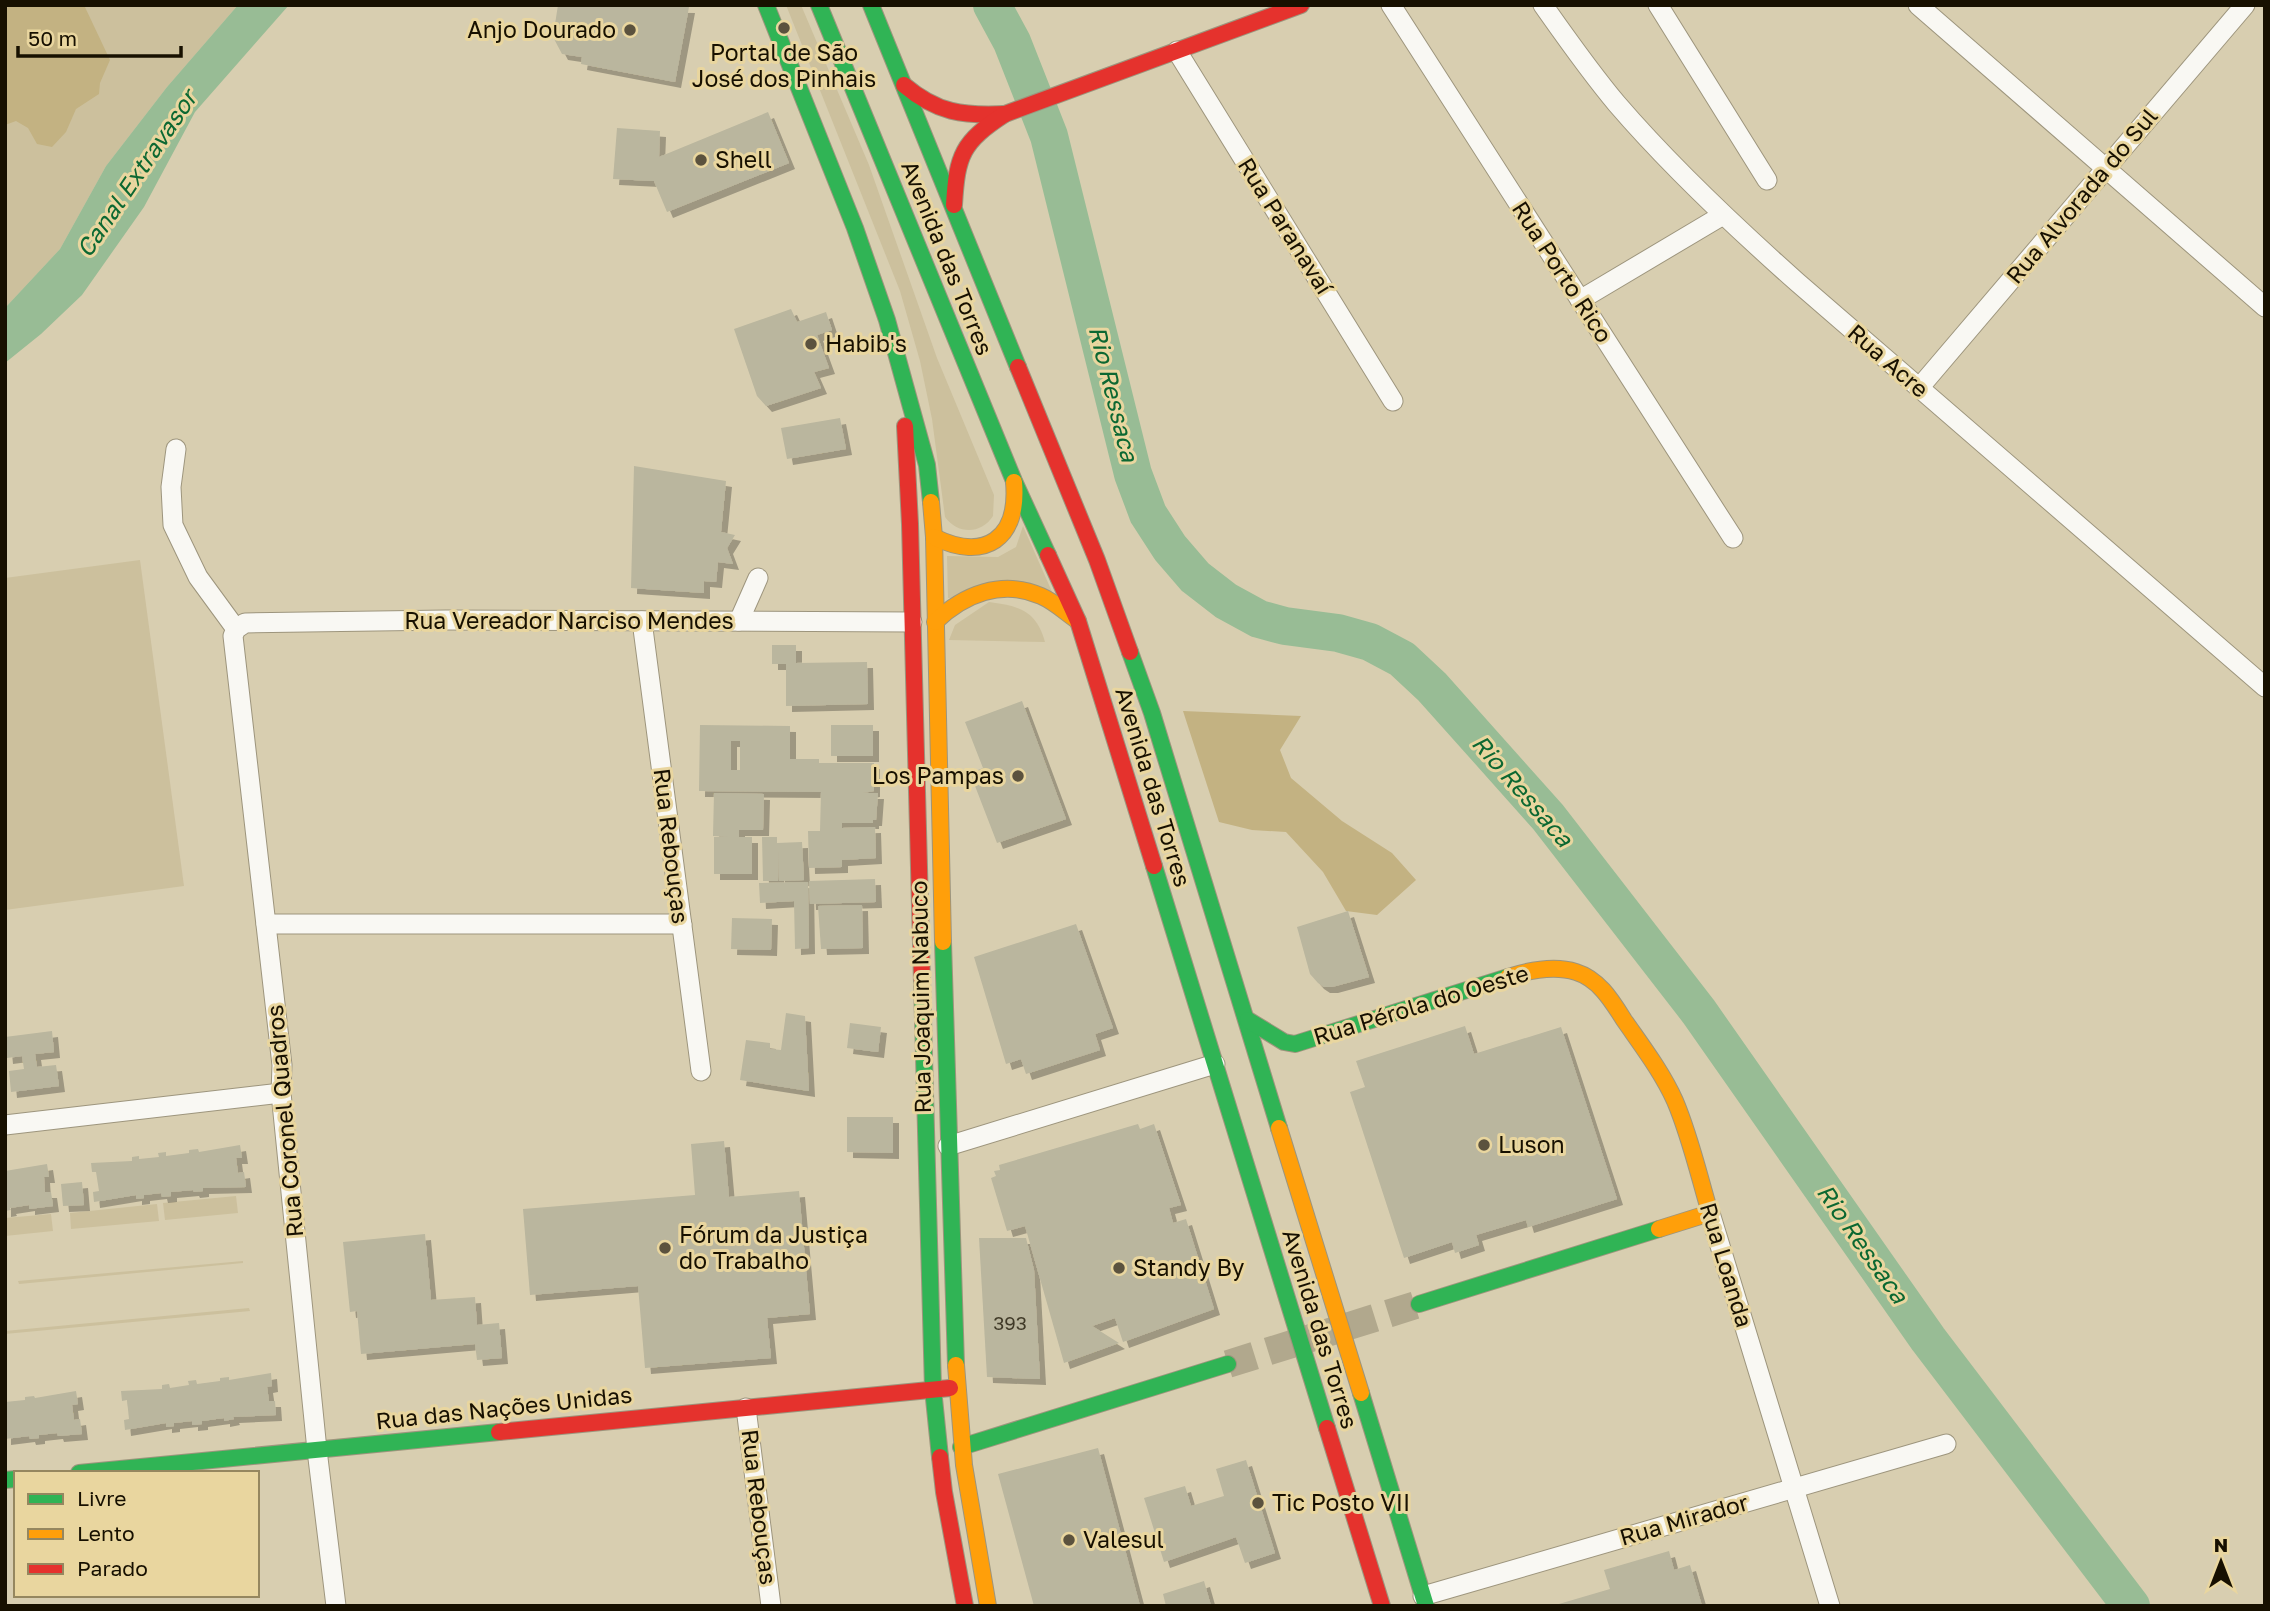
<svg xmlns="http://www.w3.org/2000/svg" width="2270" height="1611" font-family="'Golos Text',sans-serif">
<defs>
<filter id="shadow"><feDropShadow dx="6" dy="6" stdDeviation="0" flood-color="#0004"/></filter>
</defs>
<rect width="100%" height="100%" fill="#d8ceb0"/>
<g fill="#ccc09d">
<path d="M5,5h233l-71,82 -61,79 -46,83 -55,59z"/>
<path d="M786,5h15l68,160 68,193 57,137 -1,21c-12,19 -36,18 -48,1l-13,-98 -12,-58 -20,-70z"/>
<path d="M1023,526l30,68 -105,4 -1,-42 51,1 18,-10z"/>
<path d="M140,560l44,326 -179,24v-332z"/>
<path d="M989,602c30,4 47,8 56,40l-96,-2 6,-15z"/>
<path d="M236,1196l2,17 -73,7 -2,-17z"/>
<path d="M157,1204l2,17 -88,8 -1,-16z"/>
<path d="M51,1214l2,17 -48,5v-18z"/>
<path d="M243,1261v2l-224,21 -1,-3z"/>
<path d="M249,1308l1,3 -245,23v-3z"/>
</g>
<g fill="#c3b282">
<path d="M17,5h67l26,55 -10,23 -1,11 -23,15 -10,23 -14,15 -15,-3 -9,-16 -12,-7 -11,4v-117z"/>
<path d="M1183,711l118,5 -21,34 11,28 51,43 50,32 24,27 -39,35 -31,-4 -23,-39 -37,-40 -34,-2 -33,-8z"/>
</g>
<path fill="#98bc95" d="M238,5h51l-94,107 -51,95 -62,88 -41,39 -36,29v-55l55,-59 46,-83 61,-79z"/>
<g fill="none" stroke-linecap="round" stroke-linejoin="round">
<path stroke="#98bc95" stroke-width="38" d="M992,5l20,37 37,94 84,338 15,40 22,34 25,29 31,24 33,18 26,7 53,7 32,9 32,17 30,28 116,130 151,195 229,327 203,267"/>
</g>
<g fill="#bab69e" fill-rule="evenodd" filter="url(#shadow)">
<path d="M558,5l131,2 -14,75 -94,-18 1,-7 -20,-3 -9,-17z"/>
<path d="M768,112l21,51 -122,49 -13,-31 -41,-2 4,-51 43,3 -1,26z"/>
<path d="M791,309l6,13 29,-10 6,18 -15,5 12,33 -15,4 7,16 -55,18 -9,-10 -23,-67z"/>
<path d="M840,418l6,31 -59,10 -6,-31z"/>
<path d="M634,466l92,15 -5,51 14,3 -8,13 6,16 -15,-2 -2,20 -12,-1v12l-73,-5z"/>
<path d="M772,645h24v18l71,-1 1,42 -82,2v-42h-14z"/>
<path d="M1022,701l44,118 -69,24 -27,-70 13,-5 -18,-46z"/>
<path d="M700,725l90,1v33h29v4h55v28l-11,2h15l-2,27h-3v3h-31v5l33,-1 1,31 -34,2v7l-33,1 -1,-37h12l1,-39 -122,-1zM731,741h9v29h-9z"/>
<rect x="831" y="725" width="42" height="31"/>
<path d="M714,793l50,1 -1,36h-24v7h13v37h-38v-37l14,-1h-15z"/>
<path d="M762,837h15v6l25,-1 2,38 -25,1 -1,-30v30h-15z"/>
<path d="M875,879l1,23 -66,2 -1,-23z"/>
<path d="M808,882l1,66 -14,1 -1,-48 -34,2 -1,-20z"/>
<path d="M862,905l1,43 -42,1 -3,-43z"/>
<path d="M1348,911l21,66 -37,10h-8l-6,-4 -8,-9 -13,-47z"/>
<path d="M732,918l40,1 -1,31 -40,-1z"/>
<path d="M1076,924l37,104 -18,6 5,16 -74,24 -5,-15 -15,5 -32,-107z"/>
<path d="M786,1013l19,3 4,75 -69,-11 6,-40 24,3v6l11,1z"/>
<path d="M850,1023l31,4 -3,25 -31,-4z"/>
<path d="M1465,1026l9,28 87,-27 56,172 -89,28 -2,-7 -50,15 3,10 -24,8 -3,-11 -48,16 -54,-166 15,-5 -9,-26z"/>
<path d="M52,1031l2,21 -19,2 2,13 19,-2 3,21 -48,6 -2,-21 15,-2 -2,-13 -15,2 -2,-21z"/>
<path d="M847,1117h46v36l-46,-1z"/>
<path d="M1138,1124l2,5 14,-5 27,81 -12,3 4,15 13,-4 28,90 -91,33 -8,-24 -23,8 27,17 -55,20 -39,-137 -18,5 -16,-53 5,-2 -2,-5 6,-1 -1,-5z"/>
<path d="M724,1141l5,56 70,-6 11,123 -43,4 4,40 -126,10 -7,-82 -108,9 -7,-86 172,-14 -4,-51z"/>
<path d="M240,1145l2,13h-6l2,15 6,-1 2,15 -43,1v3l-9,1 -1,-2 -22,2v4l-9,1 -1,-4 -17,2v3l-8,1v-4l-42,7 -1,-10 6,-1 -3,-19h-4l-1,-9 41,-2v-4l7,-1v3l20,-2 -1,-4 8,-1v4l23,-3v-3l9,-1 1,3z"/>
<path d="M47,1164l2,13h-5l1,15h6l2,14 -24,3v-4l-19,3 1,2 -6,1v-40z"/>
<path d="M82,1182l2,23 -21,1 -2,-22z"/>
<path d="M425,1234l6,66 44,-3 2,28 22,-2 3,35 -25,2 -2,-16 -114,10 -4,-43 -7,1 -7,-70z"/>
<path d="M979,1238h47l8,32 6,109 -53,-2z"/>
<path d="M271,1373l1,13 -5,1 2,14h6l1,14 -43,2 1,2 -10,2v-3l-22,3v3l-10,1v-4l-18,2v3l-8,1v-4l-41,7 -1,-10 5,-1 -2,-19 -5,1 -1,-10 41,-2v-4l7,-1 1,4 19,-3 -1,-4 8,-1 1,4 23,-3v-3l9,-1v3z"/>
<path d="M76,1391l2,13 -6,1 2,15 6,-1 2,15 -24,2 -1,-3 -18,2v3l-9,1 -1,-3 -24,3v-37l20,-2v-3l9,-1 1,2z"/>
<path d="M1098,1448l42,158h-106l-36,-132z"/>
<path d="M1246,1460l29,93 -30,10 -9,-26 -72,25 -20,-64 41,-12 6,20 33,-10 -8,-27z"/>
<path d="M1669,1551l5,19 16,-5 12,41h-150l58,-17 -6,-19z"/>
<path d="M1204,1581l7,25h-45l-3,-12z"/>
</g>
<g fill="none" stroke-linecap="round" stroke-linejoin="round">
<path stroke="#b1a88d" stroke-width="28" stroke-dasharray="28 14" stroke-linecap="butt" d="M1228,1364l191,-60"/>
<g stroke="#9d957d" stroke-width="21">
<g id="street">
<path d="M1391,5l342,533"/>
<path d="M1543,5c24,34 47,67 74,99 55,64 117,122 180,178l468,405"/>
<path d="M1658,5l109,175"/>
<path d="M1918,5l347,302"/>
<path d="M1177,51l216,350"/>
<path d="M1580,300l143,-85"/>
<path d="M1919,388l326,-383"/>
<path d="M176,449l-5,38 2,38 25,52 38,52"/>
<path d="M642,621l59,450"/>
<path d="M739,621l19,-43"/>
<path d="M266,924h416"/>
<path d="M5,1125l276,-32"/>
<path d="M948,1146l267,-82"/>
<path d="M1710,1213l120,393"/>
<path d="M746,1408l25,198"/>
<path d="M1423,1596l523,-152"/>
<path d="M336,1606l-19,-156 -36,-357 1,-28 -49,-429 3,-7 9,-6 201,-3 466,2"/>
</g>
</g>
<g stroke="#9d957d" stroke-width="18">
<g id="fast">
<path d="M766,5l89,223 32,92 40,145 4,37"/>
<path d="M819,5l195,476 34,74"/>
<path d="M871,5l147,362"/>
<path d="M1130,652l22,61 127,415"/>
<path d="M1154,866l173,562"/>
<path d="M943,942l13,423"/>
<path d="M922,982l11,407 7,68"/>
<path d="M1248,1020l36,22 11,2 213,-67"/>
<path d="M1419,1304l240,-75"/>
<path d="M1361,1393l65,213"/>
<path d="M961,1447l267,-83"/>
<path d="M79,1473l420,-41"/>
<path d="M5,1480l11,-1"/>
</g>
</g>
<g stroke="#9d957d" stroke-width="18">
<g id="slow">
<path d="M931,502l3,35 9,405"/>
<path d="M934,537c51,25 85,2 80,-55"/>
<path d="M935,622c29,-28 67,-43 106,-26 14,6 25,17 37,25"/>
<path d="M1508,977c22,-7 46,-12 68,-5 23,7 36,29 48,48 18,26 38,52 51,81 15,35 24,75 35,112l-51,16"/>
<path d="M1279,1128l82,265"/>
<path d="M956,1365l8,100 24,141"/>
</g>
</g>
<g stroke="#9d957d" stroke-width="18">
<g id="jam">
<path d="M904,85c33,28 59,31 101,29"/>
<path d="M954,205c3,-50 8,-63 51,-91l296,-109"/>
<path d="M1018,367l79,193 33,92"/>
<path d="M905,426l5,98 12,458"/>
<path d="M1048,555l30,66 76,245"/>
<path d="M1327,1428l55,178"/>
<path d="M499,1432l451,-44"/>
<path d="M940,1457l4,35 21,114"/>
</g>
</g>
<use href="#street" stroke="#f9f8f3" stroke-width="19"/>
<use href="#fast" stroke="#30b455" stroke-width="16"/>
<use href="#slow" stroke="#ff9f0a" stroke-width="16"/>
<use href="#jam" stroke="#e5322d" stroke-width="16"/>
</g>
<g fill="#5b523e" stroke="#e9d69f" stroke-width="2.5">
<circle cx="784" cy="28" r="7"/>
<circle cx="630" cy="30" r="7"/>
<circle cx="701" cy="160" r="7"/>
<circle cx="811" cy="344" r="7"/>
<circle cx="1018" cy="776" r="7"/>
<circle cx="1484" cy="1145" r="7"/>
<circle cx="665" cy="1248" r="7"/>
<circle cx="1119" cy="1268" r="7"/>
<circle cx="1258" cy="1503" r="7"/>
<circle cx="1069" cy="1540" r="7"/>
</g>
<g text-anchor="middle" stroke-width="6" stroke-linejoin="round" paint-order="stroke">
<g font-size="19" fill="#403a28">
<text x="1010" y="1330">393</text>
</g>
<g font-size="23" fill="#171000" stroke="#e9d69f" text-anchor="start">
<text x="616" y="38" text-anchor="end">Anjo Dourado</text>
<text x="784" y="61" text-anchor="middle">Portal de São<tspan x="784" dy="26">José dos Pinhais</tspan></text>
<text x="715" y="168">Shell</text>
<text x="825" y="352">Habib's</text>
<text x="1004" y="784" text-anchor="end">Los Pampas</text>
<text x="1498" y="1153">Luson</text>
<text x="679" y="1243">Fórum da Justiça<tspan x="679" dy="26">do Trabalho</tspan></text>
<text x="1133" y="1276">Standy By</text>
<text x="1272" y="1511">Tic Posto VII</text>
<text x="1083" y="1548">Valesul</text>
</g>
<g font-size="23" fill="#171000" stroke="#e9d69f">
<text transform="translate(2082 196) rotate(-50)" y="8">Rua Alvorada do Sul</text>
<text transform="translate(1285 226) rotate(58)" y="8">Rua Paranavaí</text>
<text transform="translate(947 258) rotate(68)" y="8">Avenida das Torres</text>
<text transform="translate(1562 272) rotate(57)" y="8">Rua Porto Rico</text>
<text transform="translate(1888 361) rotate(41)" y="8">Rua Acre</text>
<text x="569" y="629">Rua Vereador Narciso Mendes</text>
<text transform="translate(1153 787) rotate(73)" y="8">Avenida das Torres</text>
<text transform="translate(671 846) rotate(83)" y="8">Rua Rebouças</text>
<text transform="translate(921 997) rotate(-91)" y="8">Rua Joaquim Nabuco</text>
<text transform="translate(1421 1005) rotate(-17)" y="8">Rua Pérola do Oeste</text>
<text transform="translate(285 1121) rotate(-95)" y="8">Rua Coronel Quadros</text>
<text transform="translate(1726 1265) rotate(73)" y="8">Rua Loanda</text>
<text transform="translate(1320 1329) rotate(73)" y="8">Avenida das Torres</text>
<text transform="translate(504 1408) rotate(-6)" y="8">Rua das Nações Unidas</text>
<text transform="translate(759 1507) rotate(83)" y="8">Rua Rebouças</text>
<text transform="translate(1684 1520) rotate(-16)" y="8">Rua Mirador</text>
</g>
<g font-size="24" font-style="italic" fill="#0c6832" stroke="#e9d69f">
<text transform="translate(137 174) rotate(-56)" y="8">Canal Extravasor</text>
<text transform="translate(1113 394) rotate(76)" y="8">Rio Ressaca</text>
<text transform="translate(1522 791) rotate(49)" y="8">Rio Ressaca</text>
<text transform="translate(1862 1244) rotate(55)" y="8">Rio Ressaca</text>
</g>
</g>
<rect width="2270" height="1611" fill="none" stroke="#171000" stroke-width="14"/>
<rect x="14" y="1471" width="245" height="126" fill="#e9d69f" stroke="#95875f" stroke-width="2"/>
<rect x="28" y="1494" width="35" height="10" fill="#30b455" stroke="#95875f" stroke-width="2"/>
<text x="77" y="1506" font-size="21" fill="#171000">Livre</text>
<rect x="28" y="1529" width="35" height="10" fill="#ff9f0a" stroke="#95875f" stroke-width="2"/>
<text x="77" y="1541" font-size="21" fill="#171000">Lento</text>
<rect x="28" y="1564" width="35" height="10" fill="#e5322d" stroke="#95875f" stroke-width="2"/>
<text x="77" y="1576" font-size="21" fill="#171000">Parado</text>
<g transform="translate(2221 1562)" stroke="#e9d69f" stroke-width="5" paint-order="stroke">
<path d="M0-5L12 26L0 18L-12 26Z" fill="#171000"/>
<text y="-10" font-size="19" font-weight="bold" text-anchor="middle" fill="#171000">N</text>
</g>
<path d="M18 46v10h163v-10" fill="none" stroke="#171000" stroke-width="3.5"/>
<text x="28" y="46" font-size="21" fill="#171000" stroke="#e9d69f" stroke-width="5" paint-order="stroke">50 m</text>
</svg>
